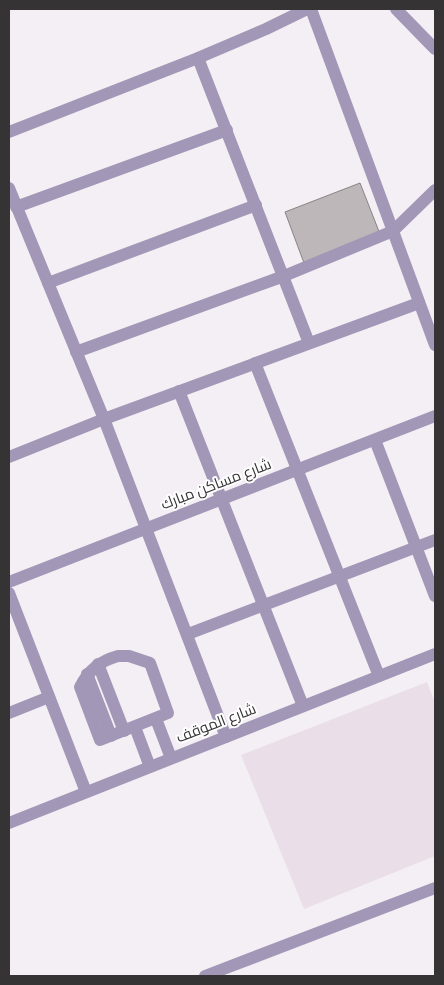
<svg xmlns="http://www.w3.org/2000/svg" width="444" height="985" font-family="'Archivo Narrow',Cairo,sans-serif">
<rect width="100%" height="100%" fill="#f4eff4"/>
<path fill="#eadfe9" d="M427,682l8,21v153l-131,53 -63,-154z"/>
<path fill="#beb7b9" stroke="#898384" d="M360,183l20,51 -76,29 -19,-51z"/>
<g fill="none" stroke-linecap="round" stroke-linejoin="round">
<g stroke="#a397b7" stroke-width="12">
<path d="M311,9l124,336"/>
<path d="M396,9l39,40"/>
<path d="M198,58l111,285"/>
<path d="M9,132l189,-74 68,-29 41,-20"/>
<path d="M9,188l95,231 122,318"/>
<path d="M16,207l211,-77"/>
<path d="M48,283l208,-78"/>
<path d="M76,352l208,-76 109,-45 42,-41"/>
<path d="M255,363l124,313"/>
<path d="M179,391l124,315"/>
<path d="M375,440l60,156"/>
<path d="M9,457l95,-38 315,-116"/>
<path d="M9,582l426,-166"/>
<path d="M9,593l77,199"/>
<path d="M188,634l247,-94"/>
<path d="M118,656h11l21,7 18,50 -68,27 -20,-53c9,-17 20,-26 38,-31z"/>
<path d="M98,664l26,67"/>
<path d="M87,674l24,62"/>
<path d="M9,713l40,-16"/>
<path d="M156,719l15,39"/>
<path d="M135,727l15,40"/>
<path d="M9,823l426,-169"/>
<path d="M205,976l230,-88"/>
</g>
</g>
<g text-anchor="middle" stroke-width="4" stroke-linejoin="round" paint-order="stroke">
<g font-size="15" fill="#353334" stroke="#fefefe">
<text transform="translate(216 484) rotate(-21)" y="5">شارع مساكن مبارك</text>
<text transform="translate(216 723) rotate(-21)" y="5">شارع الموقف</text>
</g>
</g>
<rect width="444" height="985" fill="none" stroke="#353334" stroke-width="20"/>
</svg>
